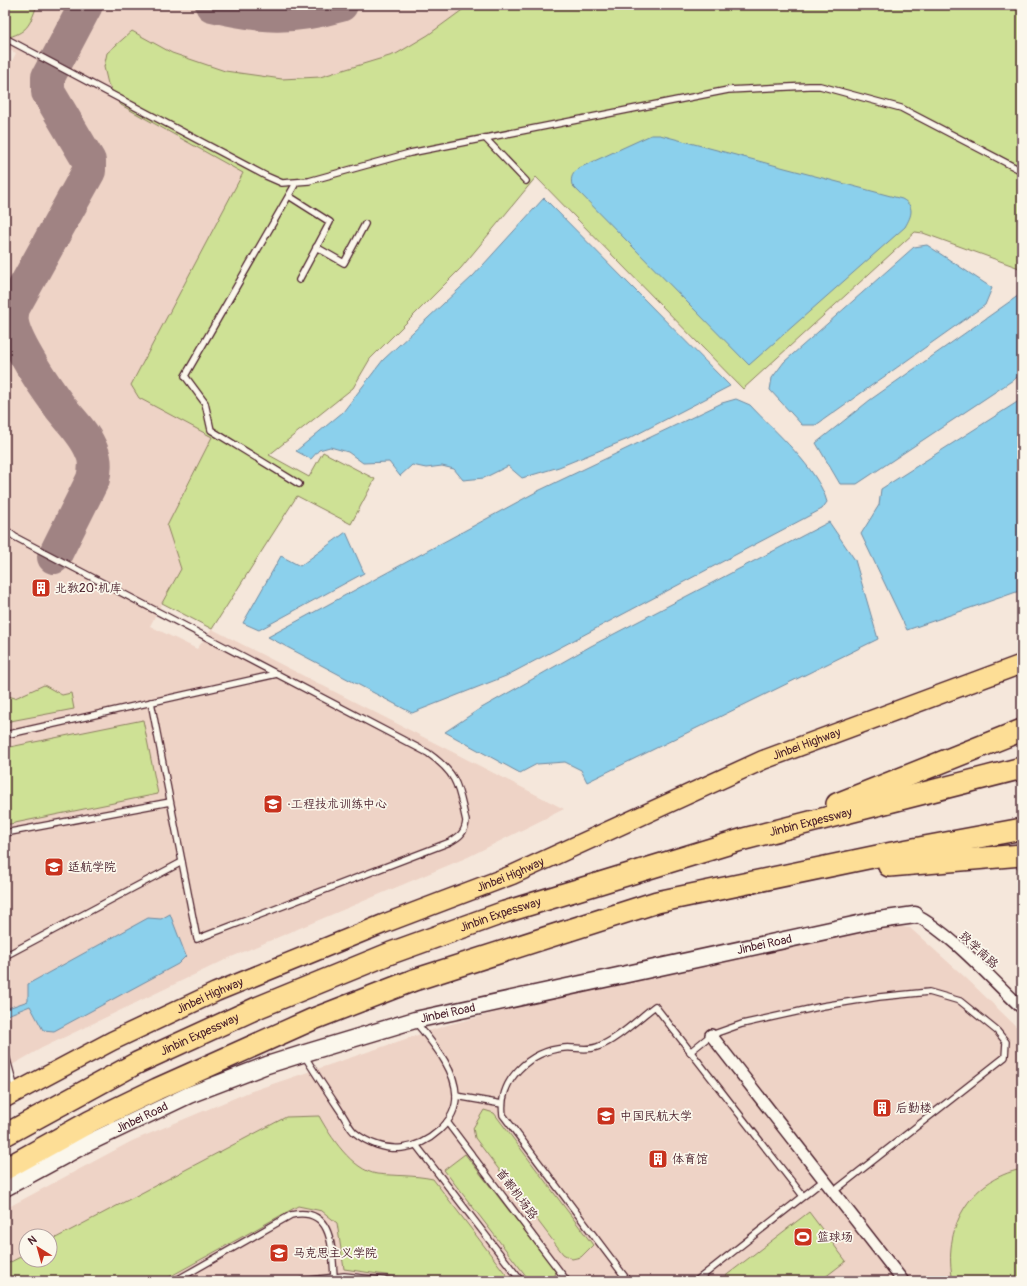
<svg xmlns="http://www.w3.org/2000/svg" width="1027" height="1286" viewBox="0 0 1027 1286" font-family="Pangolin,'LXGW WenKai TC',sans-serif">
<rect width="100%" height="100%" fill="#f5e7db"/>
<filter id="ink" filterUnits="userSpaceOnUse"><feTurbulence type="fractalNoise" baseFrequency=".025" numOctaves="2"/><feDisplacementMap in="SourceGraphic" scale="8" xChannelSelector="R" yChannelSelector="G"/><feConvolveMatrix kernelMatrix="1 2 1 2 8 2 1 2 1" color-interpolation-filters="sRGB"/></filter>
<g filter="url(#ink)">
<g fill="#eed3c6" fill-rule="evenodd">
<path d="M5,5H1022V269L923,233L915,232L743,389L536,177L461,268L370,359L353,388L269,455L309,477L323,452L375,479L351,524L297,496L212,629L564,809L468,857L229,958L42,1048L5,1069V57L12,61L16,53L5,48ZM162,603L212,629L197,649L150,626Z"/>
<path d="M889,925L910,928L966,978L1022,1032V1281H5V1209L132,1141L249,1092L447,1025L649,973ZM26,1236H50V1260H26Z"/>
</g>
<g fill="#cee195" stroke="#8c8060">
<path d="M5,5H37C30,25 27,33 5,38Z"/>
<path d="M469,5H1022V269L923,233L915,232L743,389L536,177L461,268L370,359L353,388L269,455L309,477L323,452L375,479L351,524L297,496L212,629L162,603L181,569L167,526L212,437L139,398L131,385L243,173L121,105L108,84L104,67L107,53L132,31L172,53L225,71L282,79L320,77L396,54L428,35Z"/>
<path d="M44,685L62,695L71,693L74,709L5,722V695L15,698Z"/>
<path d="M143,720L158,794L5,825V748Z"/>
<path d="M484,1110L494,1113L593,1245L581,1257L572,1259L563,1254L475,1138L473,1128Z"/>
<path d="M319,1116C330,1136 352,1170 377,1174C396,1176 414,1175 433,1179L511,1281H411L399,1277L344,1269L337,1223L322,1211L298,1206L162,1281H5V1265L26,1254V1260H50V1241L286,1117Z"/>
<path d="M465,1154L552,1266L556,1273L552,1281H530L444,1170Z"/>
<path d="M1022,1169V1281H953C942,1230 968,1180 1022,1169Z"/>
<path d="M809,1212L846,1261L820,1281H719Z"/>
</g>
<g fill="#8bd0ec" stroke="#71899f">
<path d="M651,135H660L902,199C915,206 912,215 905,227L749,365L572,185C570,177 573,173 579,168Z"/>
<path d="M544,198L730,386L628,439L559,467L522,478L508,466L484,478L463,480L454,469L442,466L426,468L412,465L400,476L389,462L363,463L348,452L330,447L319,450L311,459L296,451L343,412L383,360L473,276Z"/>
<path d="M927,245L992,288L985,305L816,425H802L770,390L772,378L784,362L914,247Z"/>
<path d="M1022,293V374L857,484H840L816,443L870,400Z"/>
<path d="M736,399L750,405C774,431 818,468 827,502L822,509L506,676L412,713L268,637L538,491L722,403Z"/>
<path d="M1022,399V590L907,630L861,534L879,505L881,489Z"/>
<path d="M829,522L855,560L878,639L587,782L581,770L565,762L537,764L520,773L445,732L478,710L591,646Z"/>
<path d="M346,532L364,573L259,630L243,623L281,556L300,566Z"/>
<path d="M170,914L186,956L178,964L54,1031L43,1030L30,1006L5,1016V1009L28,1001V984L148,918L161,919Z"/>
</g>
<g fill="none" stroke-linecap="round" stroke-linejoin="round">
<g stroke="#a08383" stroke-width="34">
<path d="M212,5C262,17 291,19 341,5"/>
<path d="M54,557L93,479C95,470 96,460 92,452C86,435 71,421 60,407C46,388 16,345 12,323C11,317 12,313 13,308L89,171V161L48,92V77L86,5"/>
</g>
<defs>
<g id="lane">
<path d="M5,38L266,176L282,183L309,181L410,153L728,90L809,86H820L901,108L1022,171"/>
<path d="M485,138L526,181"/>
<path d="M296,183L185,376L205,403L211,430L299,484"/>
<path d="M289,196L330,222L299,280"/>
<path d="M316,247L344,263L365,224"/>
<path d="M5,529L15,537L428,753C459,775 458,787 466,821C465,833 459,837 450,842L197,939L151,702"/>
<path d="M5,735L277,674"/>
<path d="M5,833L170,802"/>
<path d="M5,956L182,862"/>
<path d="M5,1052L15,1089"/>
<path d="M690,1052L711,1035L742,1024L823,1006L879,997L929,992L960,1001L997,1031L1006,1042L1005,1057L833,1192"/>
<path d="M304,1055C315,1073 327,1091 339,1109C344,1116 348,1126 354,1132C367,1143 386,1150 402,1148C428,1145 457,1122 456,1095C455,1067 431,1042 415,1021"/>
<path d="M456,1096L502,1104"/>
<path d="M447,1122L567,1281"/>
<path d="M416,1145L521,1281"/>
<path d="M175,1281L291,1215C333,1206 332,1248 334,1277"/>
<path d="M302,1281L344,1276L390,1281"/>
<path d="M628,1281L503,1115C498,1080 530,1051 564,1048C575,1047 586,1051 597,1047C616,1041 639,1018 655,1006L803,1196"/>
<path d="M696,1281L824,1180"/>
</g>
<g id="street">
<path d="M915,915C951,933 992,980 1022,1008"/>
<path d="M711,1035L903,1281"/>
</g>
<g id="secondary">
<path id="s1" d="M5,1188L86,1144L189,1095L267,1065L302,1054L415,1020L872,921L915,915"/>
</g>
<g id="primary">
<path id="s2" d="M5,1098L112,1041L216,992L383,924L512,875L763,760L1022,664"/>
</g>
<g id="highway">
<path d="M837,804L1022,730"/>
<path d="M889,866L1022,855"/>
<path id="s3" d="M5,1135L137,1063L259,1007L391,953L505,912L744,839L1022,768"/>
<path d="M5,1169L91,1121L157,1089L311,1020L414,980L657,902L892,853L1022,829"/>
</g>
</defs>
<use href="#lane" stroke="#4a1f2b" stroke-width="8"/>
<use href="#street" stroke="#4a1f2b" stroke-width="14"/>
<use href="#secondary" stroke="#4a1f2b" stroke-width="19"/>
<use href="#primary" stroke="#4a1f2b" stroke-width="21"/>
<use href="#highway" stroke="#4a1f2b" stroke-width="24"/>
<use href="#lane" stroke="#fbf7ec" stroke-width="5.5"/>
<use href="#street" stroke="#fbf7ec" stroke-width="11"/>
<use href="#secondary" stroke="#fbf7ec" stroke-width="16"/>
<use href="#primary" stroke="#fdde96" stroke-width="18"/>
<use href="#highway" stroke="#fdde96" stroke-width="21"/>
</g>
</g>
<defs>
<symbol id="building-square" viewBox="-11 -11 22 22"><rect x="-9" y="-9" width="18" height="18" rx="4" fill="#c8321e" stroke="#fbf7ec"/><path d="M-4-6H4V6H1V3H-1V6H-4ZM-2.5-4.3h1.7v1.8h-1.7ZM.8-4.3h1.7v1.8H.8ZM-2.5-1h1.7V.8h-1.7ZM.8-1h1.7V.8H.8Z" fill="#fff"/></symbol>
<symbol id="university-square" viewBox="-11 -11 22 22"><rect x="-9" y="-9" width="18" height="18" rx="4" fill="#c8321e" stroke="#fbf7ec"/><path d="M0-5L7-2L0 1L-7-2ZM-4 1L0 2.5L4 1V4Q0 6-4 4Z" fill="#fff"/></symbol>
<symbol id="stadium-square" viewBox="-11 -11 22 22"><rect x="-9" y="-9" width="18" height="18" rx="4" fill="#c8321e" stroke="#fbf7ec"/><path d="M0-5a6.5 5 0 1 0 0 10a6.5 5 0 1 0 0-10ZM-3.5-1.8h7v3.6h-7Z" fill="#fff"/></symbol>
</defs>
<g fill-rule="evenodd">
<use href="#building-square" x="30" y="577" width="22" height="22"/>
<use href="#university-square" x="262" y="793" width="22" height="22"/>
<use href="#university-square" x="43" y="856" width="22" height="22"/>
<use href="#building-square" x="871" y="1097" width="22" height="22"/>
<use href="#university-square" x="595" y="1105" width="22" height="22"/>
<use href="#building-square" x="647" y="1148" width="22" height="22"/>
<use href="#stadium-square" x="792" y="1226" width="22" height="22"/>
<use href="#university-square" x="268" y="1242" width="22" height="22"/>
</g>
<g text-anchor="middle" stroke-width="3.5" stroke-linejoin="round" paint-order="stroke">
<g font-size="12" fill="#4a1f2b" stroke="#fbf7ec" text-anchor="start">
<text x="55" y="592">北教20·机库</text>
<text x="287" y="808">·工程技术训练中心</text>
<text x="68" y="871">适航学院</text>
<text x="896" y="1112">后勤楼</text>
<text x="620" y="1120">中国民航大学</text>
<text x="672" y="1163">体育馆</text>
<text x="817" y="1241">篮球场</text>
<text x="293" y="1257">马克思主义学院</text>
</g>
<g font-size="12" fill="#4a1f2b" stroke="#fbf7ec">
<text dy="4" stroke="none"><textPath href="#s2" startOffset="877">Jinbei Highway</textPath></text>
<text dy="4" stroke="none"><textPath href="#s3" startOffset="867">Jinbin Expessway</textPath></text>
<text dy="4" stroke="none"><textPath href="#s2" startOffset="553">Jinbei Highway</textPath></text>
<text dy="4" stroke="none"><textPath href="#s3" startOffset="543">Jinbin Expessway</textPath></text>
<text dy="4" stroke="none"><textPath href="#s1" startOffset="802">Jinbei Road</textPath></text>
<text transform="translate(979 950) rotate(43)" y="4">致学南路</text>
<text dy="4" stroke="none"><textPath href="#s2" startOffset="229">Jinbei Highway</textPath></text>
<text dy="4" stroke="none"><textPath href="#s1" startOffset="478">Jinbei Road</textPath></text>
<text dy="4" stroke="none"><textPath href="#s3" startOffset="219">Jinbin Expessway</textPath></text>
<text dy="4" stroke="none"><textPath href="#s1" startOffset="154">Jinbei Road</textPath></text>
<text transform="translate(517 1194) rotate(53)" y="4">首都机场路</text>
</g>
</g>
<rect width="1027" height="1286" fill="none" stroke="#fbf7ec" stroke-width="20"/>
<rect x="10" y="10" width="1007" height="1266" fill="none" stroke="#4a1f2b" stroke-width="1.5" filter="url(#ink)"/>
<g transform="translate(38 1248) rotate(323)"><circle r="19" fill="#fbf7ec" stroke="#b4a19f"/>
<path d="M0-3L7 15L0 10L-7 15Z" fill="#c8321e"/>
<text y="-6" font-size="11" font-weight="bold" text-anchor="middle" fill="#4a1f2b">N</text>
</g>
</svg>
